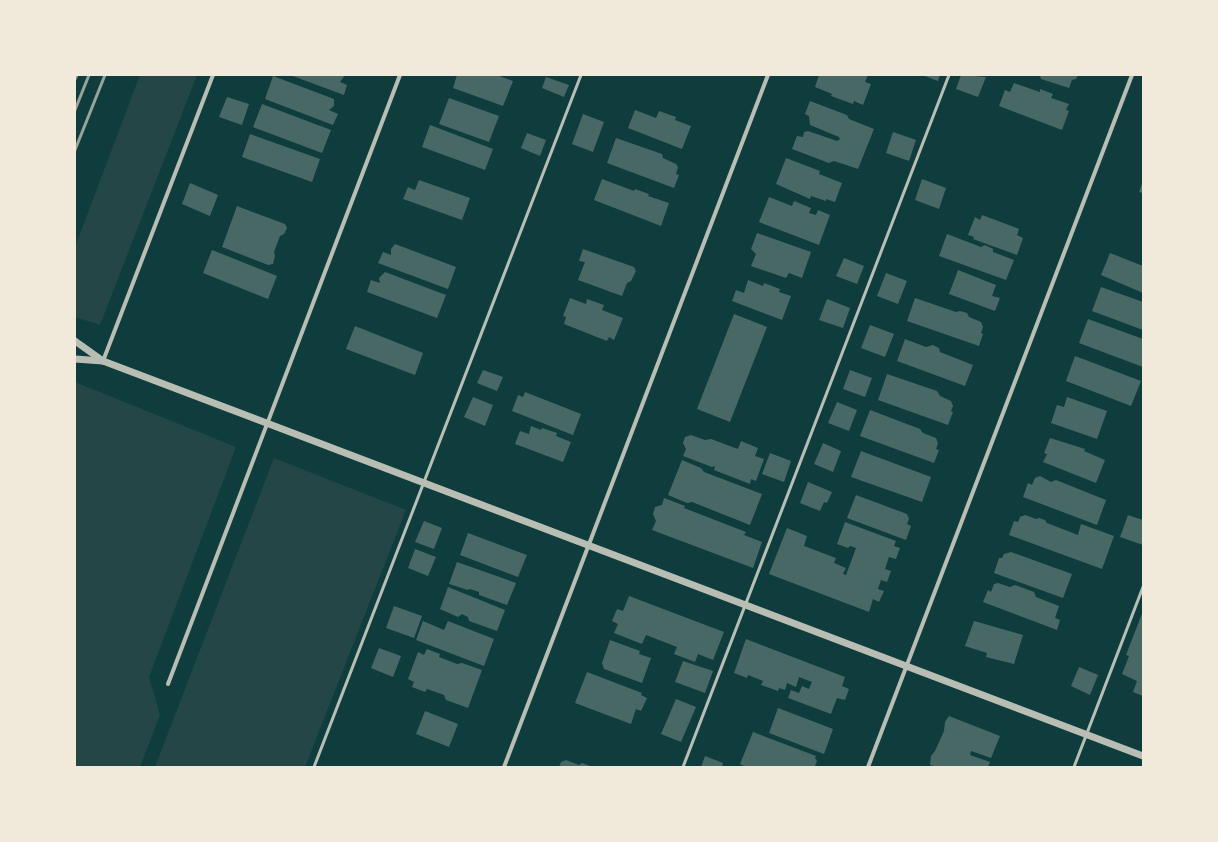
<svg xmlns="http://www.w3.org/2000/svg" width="1218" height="842" viewBox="0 0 1218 842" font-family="'Noto Serif',serif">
<rect width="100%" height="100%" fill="#0f3d3e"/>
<g fill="#244646">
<path d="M140,75H197L100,325L75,317V247Z"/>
<path d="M75,382L236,447L149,677L160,715L140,767H75Z"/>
<path d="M274,458L406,510L305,767H155Z"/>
</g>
<g fill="#486865">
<path d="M290,75H345L340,82L347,85L344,95Z"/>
<path d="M457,75H497L513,81L503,106L453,88Z"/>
<path d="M819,75H868L865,82L871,84L863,105L854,101L853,104L831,96L832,94L815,87Z"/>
<path d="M922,75H940L938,81Z"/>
<path d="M961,75L986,77L978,97L956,89Z"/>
<path d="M1040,75H1078L1076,79L1072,80L1069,88L1041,79Z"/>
<path d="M273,76L334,99V106L329,110L338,114L333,125L265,99Z"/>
<path d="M546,77L569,85L564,97L542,88Z"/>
<path d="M1014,83L1040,92V89L1053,94L1051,98L1069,104L1066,110L1069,111L1062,130L999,106L1005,90L1010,92Z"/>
<path d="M227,97L249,104L242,125L219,117Z"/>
<path d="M449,98L499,116L489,142L439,124Z"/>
<path d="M810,101L847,115L849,119L874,129L858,169L834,161L829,163L792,149L797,136L803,137L804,132L808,131L837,141L840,139L839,137L810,125L809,116L805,114Z"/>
<path d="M262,104L331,130L322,153L253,127Z"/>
<path d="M635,110L656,118L659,111L676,117L675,120L691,126L682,149L628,128Z"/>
<path d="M583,114L604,122L593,152L572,144Z"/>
<path d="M430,125L493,149L485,170L422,147Z"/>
<path d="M893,132L916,140L909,161L886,153Z"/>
<path d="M527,133L546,140L540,156L521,148Z"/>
<path d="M250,134L320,159L312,182L242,157Z"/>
<path d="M616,138L662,154L663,158L676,164L678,167L676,174L679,175L674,188L607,163Z"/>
<path d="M786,158L820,171L819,174L842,183L835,202L826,199V201L811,196L810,199L776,184Z"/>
<path d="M602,179L634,191L635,189L649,194L648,196L669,203L661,226L594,200Z"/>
<path d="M922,179L946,188L939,209L915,200Z"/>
<path d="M419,180L470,198L462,220L403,199L408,187L415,190Z"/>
<path d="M1143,181V193L1139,192Z"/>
<path d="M190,183L218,195L210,216L182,204Z"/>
<path d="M769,197L792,206L794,201L811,208L809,213L816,215L818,210L830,215L819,245L759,222Z"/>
<path d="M237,206L285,224L287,228L284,234L280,236L274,252L275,256L273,264L268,265L222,247Z"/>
<path d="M982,215L1019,229L1017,235L1023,238L1017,255L973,239L974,237L968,235L975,217L980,220Z"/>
<path d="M757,233L811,252L802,278L789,273L786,278L751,266L756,254L751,249Z"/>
<path d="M947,234L981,247L985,245L993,249V252L1014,260L1006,280L939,256Z"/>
<path d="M395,244L456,267L448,289L378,263L383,252L391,255V249Z"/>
<path d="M583,249L634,267L636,271L631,281L627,283L622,296L578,280L585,262L579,261Z"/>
<path d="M212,250L277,276L268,299L203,273Z"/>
<path d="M1110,253L1143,266V293L1101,275Z"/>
<path d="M844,258L864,266L857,284L836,276Z"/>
<path d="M958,270L996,285L992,296L1000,298L995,311L949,294Z"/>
<path d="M385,272L446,295L437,318L367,292L371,280L380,283L379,278Z"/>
<path d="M886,273L907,281L898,304L877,296Z"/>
<path d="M748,280L763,286L764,283L780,289L779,292L791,296L782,320L732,301L736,290L744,293Z"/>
<path d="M1101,287L1143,302V330L1092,311Z"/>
<path d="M570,298L586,304L587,299L604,305L602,310L623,318L614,340L609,337L607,341L564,324L566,317L563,316Z"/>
<path d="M915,298L956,312L960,311L967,313L969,317L981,322L983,327L981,333L983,334L979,346L907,321Z"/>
<path d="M827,299L850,308L843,328L819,320Z"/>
<path d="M734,314L767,327L730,422L697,409Z"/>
<path d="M1088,319L1143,339V367L1079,343Z"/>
<path d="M870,325L894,334L885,357L861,348Z"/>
<path d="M355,326L423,353L415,375L346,349Z"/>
<path d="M905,339L926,347L933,345L939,348L940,352L973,365L965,386L897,361Z"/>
<path d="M1075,356L1141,381L1131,406L1066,381Z"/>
<path d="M483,370L503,377L497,391L477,383Z"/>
<path d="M850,370L872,378L865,397L843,389Z"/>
<path d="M887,374L937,391L940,396L951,401L953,406L951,411L953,412L948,425L878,400Z"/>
<path d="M525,392L581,414L573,435L512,411L518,395L523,397Z"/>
<path d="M473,397L493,405L485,426L464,417Z"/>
<path d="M1067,397L1107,411L1097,439L1051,423L1057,405L1064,407Z"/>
<path d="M837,402L857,410L849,431L828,423Z"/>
<path d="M870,410L920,429L923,433L936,438L938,443L936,449L939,450L934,463L860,436Z"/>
<path d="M531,426L541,430L542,428L557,433L556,436L571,442L563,462L515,444L520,431L529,434Z"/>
<path d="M691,435L705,440L711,439L738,449L741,441L758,448L755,456L764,459L756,481L751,479L750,484L714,470L715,466L712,467L683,456L686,449L683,443L685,437Z"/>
<path d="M1050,438L1085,449L1084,451L1105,460L1096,483L1043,462L1047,454L1044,453Z"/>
<path d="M823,443L841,451L833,472L814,464Z"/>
<path d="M861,451L931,477L922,502L851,477Z"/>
<path d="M770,453L791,461L784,482L762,474Z"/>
<path d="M682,460L701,468L704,472L762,494L750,525L692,502L687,503L668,495Z"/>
<path d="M1040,476L1051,482L1056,480L1106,500L1097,525L1023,497L1028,483L1032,485L1035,478Z"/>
<path d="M808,482L832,492L827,503L824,502L820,511L800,503Z"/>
<path d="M856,495L907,514L909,519L907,524L911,526L906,540L847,518Z"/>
<path d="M664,498L685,506L684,508L746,532L744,535L762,542L753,568L652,530L656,521L653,514L655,507L662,505Z"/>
<path d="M1025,515L1036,519L1039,518L1045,520L1047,523L1078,535L1081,524L1114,536L1102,569L1009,535L1014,521L1018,522L1020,517Z"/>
<path d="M1128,515L1143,520V545L1120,537Z"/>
<path d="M424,521L442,528L434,549L415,542Z"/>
<path d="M845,522L896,541L894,546L900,548L896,559L889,557L885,569L891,571L887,582L881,580L878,589L884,591L879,602L873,599L869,612L769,574L787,528L807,536L804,546L836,558L834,563L846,568L843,574L846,575L856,548L850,546L848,548L837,544Z"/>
<path d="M468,533L527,555L518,577L460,555Z"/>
<path d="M415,549L436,557L428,576L408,568Z"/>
<path d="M1011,552L1072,574L1063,598L994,573L999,558H1002L1004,554Z"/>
<path d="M457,562L516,583L507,605L479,595V592L470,589L468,590L449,584Z"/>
<path d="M998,583L1010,587L1015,585L1034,592L1036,597L1059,606L1055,618L1060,620L1057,630L983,602L988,590L991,592L994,584Z"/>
<path d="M448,587L505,610L497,631L469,621L468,617L462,614L458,617L440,609Z"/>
<path d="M629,596L724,632L713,660L698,654L695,662L674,654L677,647L646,635L642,644L614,633L618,624L612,621L617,609L623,611Z"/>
<path d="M394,606L422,616L414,638L386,628Z"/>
<path d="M1143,611V696L1133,692L1137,681L1122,674L1129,656L1126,655Z"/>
<path d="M423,621L444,630L448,621L494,639L484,666L416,640Z"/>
<path d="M974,621L1023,635L1014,664L986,657L987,653L965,646Z"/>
<path d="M746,639L845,677L842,686L849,689L845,700L837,698L831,714L788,698L791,690L799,693L802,686L809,689L812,682L799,677L796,687L787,683L785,690L779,688L778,691L761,685L763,681L748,675L747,678L734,673Z"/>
<path d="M610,640L640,651L639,654L651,658L642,683L604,669L602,663Z"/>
<path d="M379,648L401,656L393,677L371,668Z"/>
<path d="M427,649L440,654L439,657L457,664L462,663L482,670L468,708L446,700L444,695L427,689L425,692L412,687L414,682L408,679L418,652L424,655Z"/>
<path d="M683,661L713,671L705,693L675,682Z"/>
<path d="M1079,667L1098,675L1090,695L1071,686Z"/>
<path d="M587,672L642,693L641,695L647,698L641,711L636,709L631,724L575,703Z"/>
<path d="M676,699L696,707L681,742L661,734Z"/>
<path d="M778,708L833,729L824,754L769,733Z"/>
<path d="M425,711L458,724L449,747L416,734Z"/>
<path d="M949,716L1000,736L991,758L971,751L970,755L990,762L988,767H937L930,765L931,756L935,751L944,731L945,722Z"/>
<path d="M753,732L816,756L815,758L817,761L815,766L746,767L740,764Z"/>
<path d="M705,756L723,763L722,767H701Z"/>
<path d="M566,760L579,765L582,763L593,767H559L561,762Z"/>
</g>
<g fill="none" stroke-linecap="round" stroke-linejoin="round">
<g stroke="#b8beb3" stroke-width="3">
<path d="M314,767L581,75"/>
<path d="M683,767L949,75"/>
<path d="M1074,767L1143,587"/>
</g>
<g stroke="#b8beb3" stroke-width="4">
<path d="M103,361L213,75"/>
<path d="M168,684L400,75"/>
<path d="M504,767L768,75"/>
<path d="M868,767L1132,75"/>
</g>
<g stroke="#b8beb3" stroke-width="7">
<path d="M75,341L103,361"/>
<path d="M75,359L103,361L1143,756"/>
</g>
<g stroke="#97a49c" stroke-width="3">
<path d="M75,79L77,75"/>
<path d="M75,110L89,75"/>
<path d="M75,150L105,75"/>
</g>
</g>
<rect width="1218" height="842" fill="none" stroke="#f1e9da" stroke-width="152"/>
</svg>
